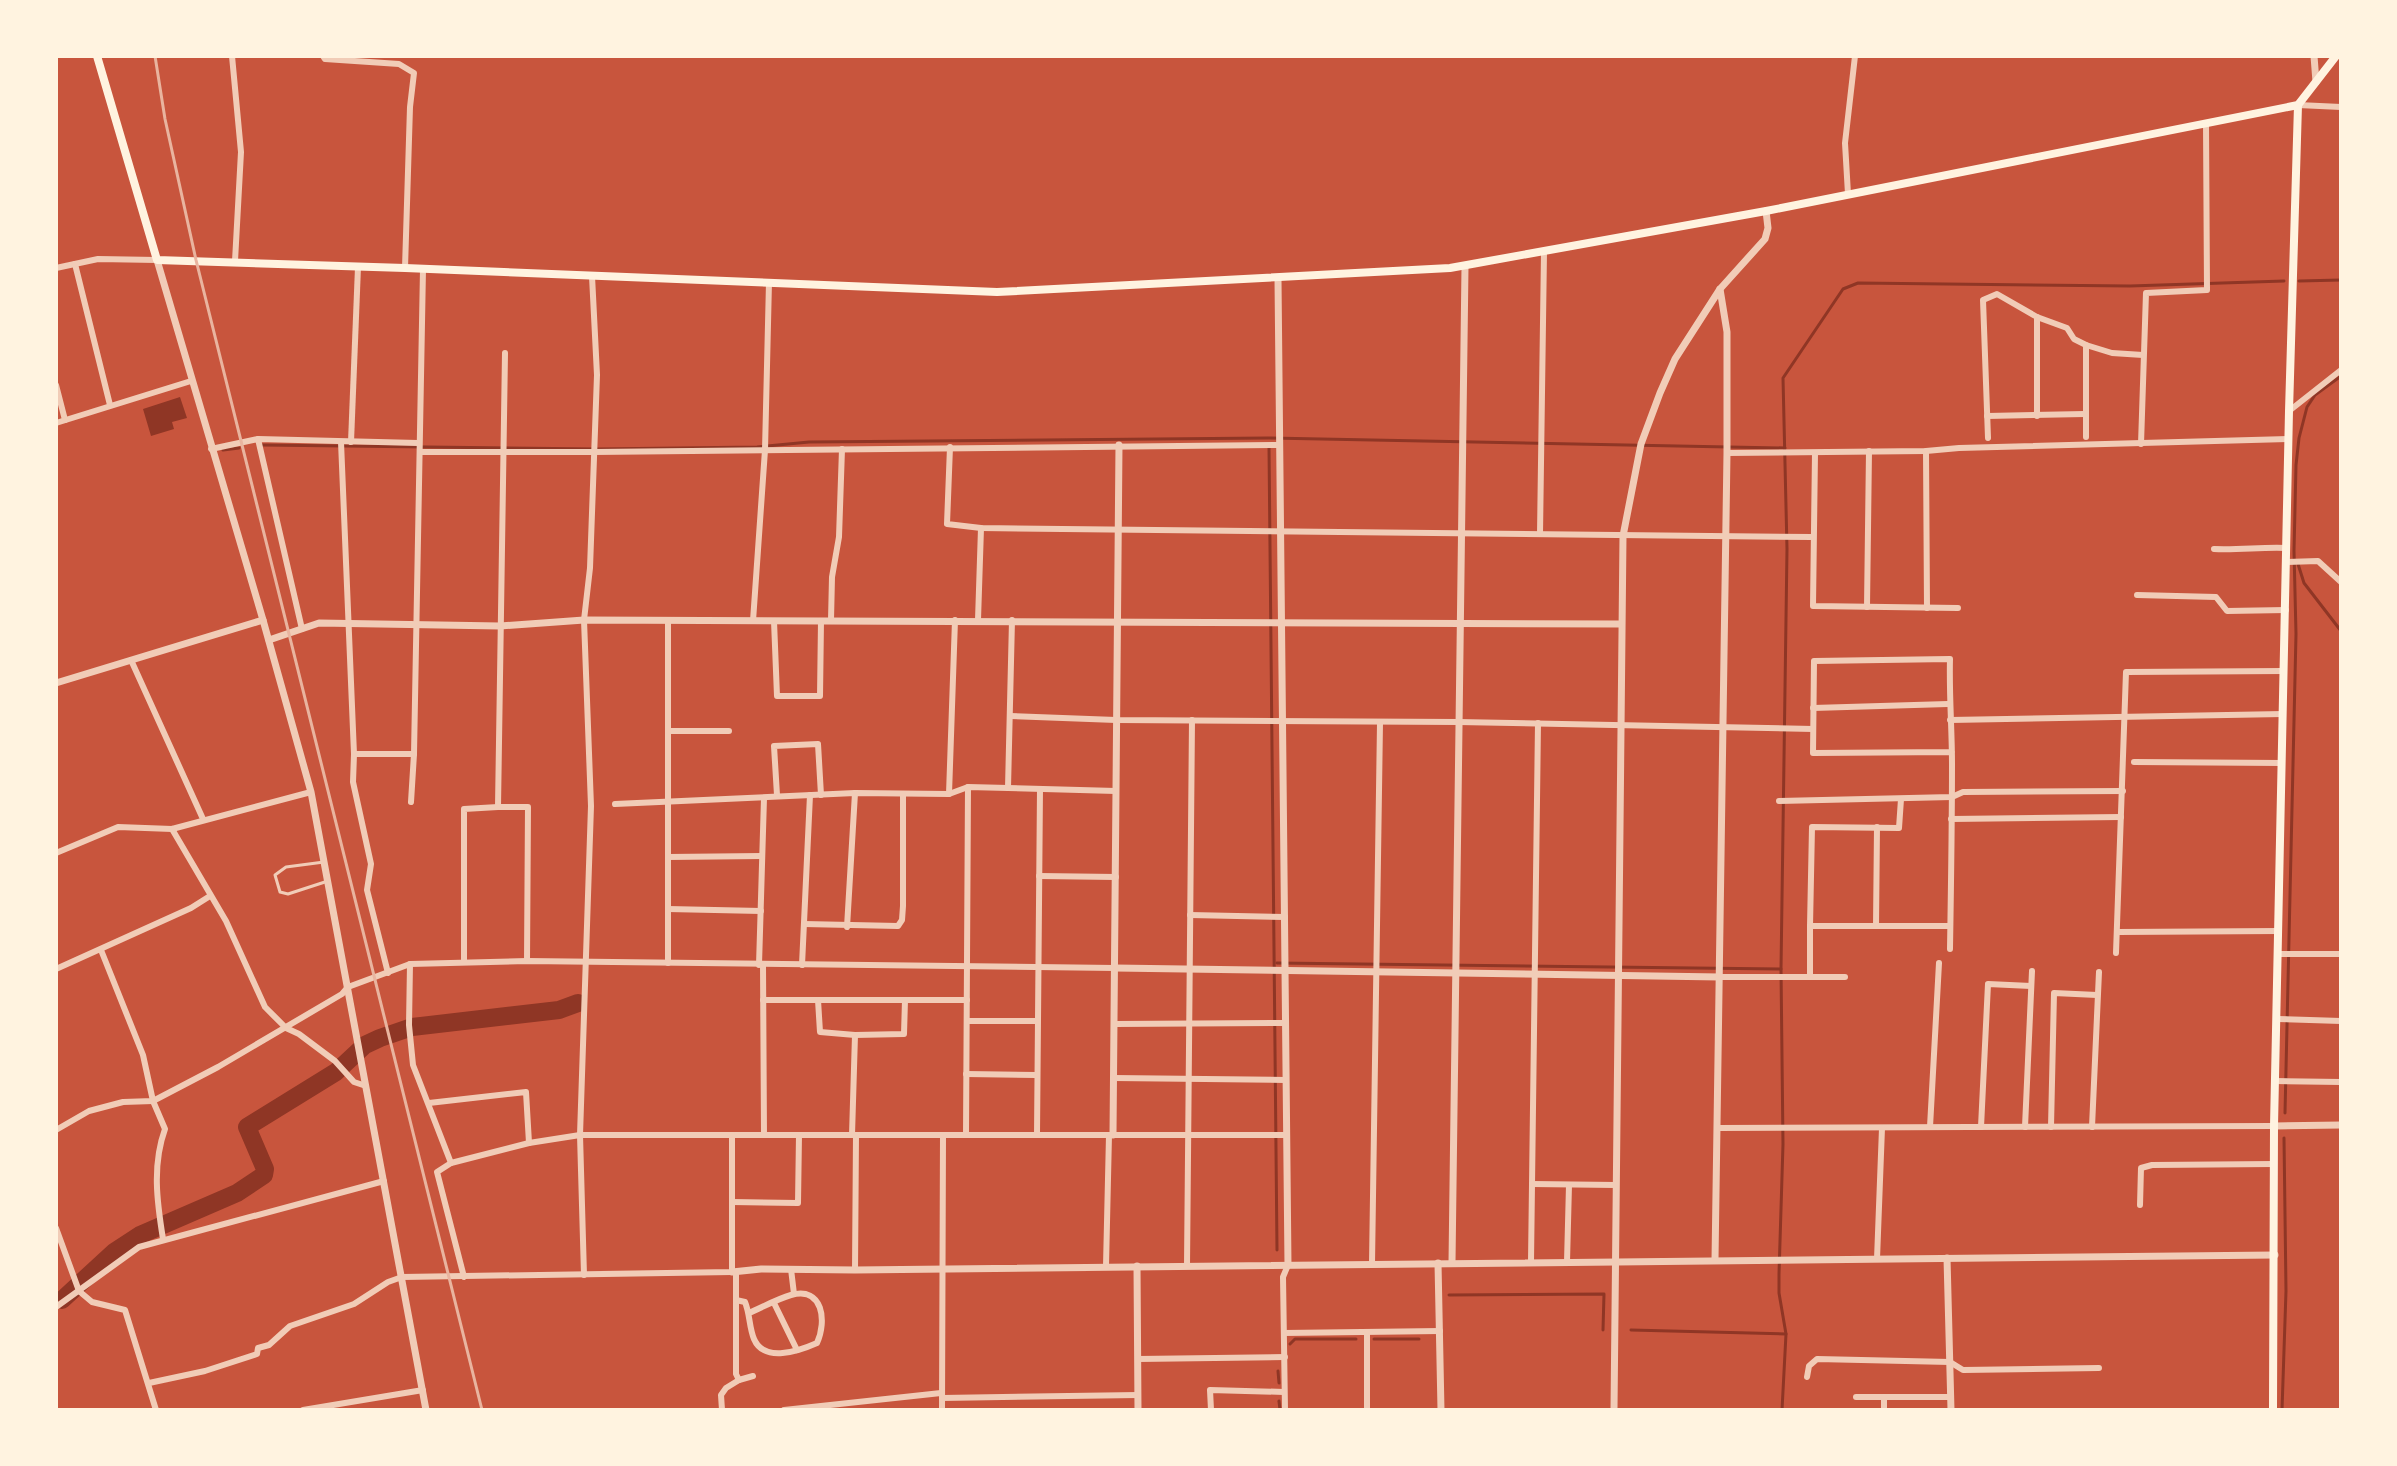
<svg xmlns="http://www.w3.org/2000/svg" width="2397" height="1466" viewBox="0 0 2397 1466" font-family="'PT Serif',serif">
<rect width="100%" height="100%" fill="#c8553d"/>
<path fill="#8f3625" d="M180,397L187,418L172,422L174,429L151,436L143,409Z"/>
<g fill="none" stroke-linecap="round" stroke-linejoin="round">
<g stroke="#8f3625" stroke-width="3">
<path d="M2299,281L2341,280"/>
<path d="M262,445L598,449L757,447L809,442L1268,438L1785,448"/>
<path d="M1269,446L1277,1250"/>
<path d="M223,450L239,448"/>
<path d="M2298,564L2304,583L2341,631"/>
<path d="M1277,963L1781,969"/>
<path d="M2285,1113L2296,634L2294,551L2296,465L2299,438L2307,407L2315,395L2341,376"/>
<path d="M1449,1295L1604,1294L1603,1330"/>
<path d="M1631,1330L1786,1334"/>
<path d="M1374,1339H1419"/>
<path d="M1290,1344L1295,1339H1356"/>
<path d="M1278,1371L1279,1383"/>
<path d="M1279,1401L1280,1410"/>
<path d="M1782,1410L1786,1334L1779,1293V1274L1783,1144L1781,969L1787,549L1783,378L1843,289L1858,283L2130,286L2284,281"/>
<path d="M2282,1410L2286,1291L2284,1138"/>
</g>
<path stroke="#8f3625" stroke-width="18" d="M62,1300L114,1252L140,1235L237,1193L264,1175L265,1169L247,1127L336,1072L365,1045L380,1038L412,1027L559,1010L578,1003"/>
<path stroke="#f1ccb7" stroke-width="3" d="M324,862L286,867L275,875L280,892L288,894L328,881"/>
<g stroke="#f1ccb7" stroke-width="6">
<path d="M232,56L241,152L235,261"/>
<path d="M323,56L325,59L399,64L414,73L410,107L405,268"/>
<path d="M2298,105L2341,107"/>
<path d="M1848,194L1845,143L1855,56"/>
<path d="M75,264L110,405"/>
<path d="M56,268L98,259L157,260"/>
<path d="M2037,317V416"/>
<path d="M2086,345V437"/>
<path d="M505,353L498,807H528L527,961"/>
<path d="M56,385L65,420"/>
<path d="M2289,411L2341,370"/>
<path d="M1987,416L2085,414"/>
<path d="M56,423L191,381"/>
<path d="M1988,438L1983,300L1997,294L2037,317L2067,328L2074,339L2086,345L2112,353L2143,355"/>
<path d="M258,439L302,629"/>
<path d="M341,442L354,754L353,782L371,864L367,890L388,973"/>
<path d="M351,442L358,267"/>
<path d="M2141,444L2146,293L2207,290L2206,124"/>
<path d="M950,447L947,524L981,528L1812,537"/>
<path d="M211,449L258,439L418,443"/>
<path d="M1926,451L1927,608"/>
<path d="M421,452H594L1280,445"/>
<path d="M1727,453L1926,451L1959,448L2289,439"/>
<path d="M1815,453L1813,606L1958,608"/>
<path d="M1540,534L1544,252"/>
<path d="M2214,549C2240,550 2262,547 2286,548"/>
<path d="M2287,562L2318,561L2341,582"/>
<path d="M2137,595L2216,597L2227,611L2286,610"/>
<path d="M1867,607L1869,451"/>
<path d="M668,620V963"/>
<path d="M831,620L832,577L839,537L842,449"/>
<path d="M978,620L981,528"/>
<path d="M753,621L765,450L769,282"/>
<path d="M774,621L777,696H820L821,621"/>
<path d="M131,660L203,819"/>
<path d="M1813,708L1948,704"/>
<path d="M1010,716L1116,720L1458,722L1813,729"/>
<path d="M1950,720L2283,714"/>
<path d="M668,731H729"/>
<path d="M354,754H414"/>
<path d="M2134,762L2282,763"/>
<path d="M1008,788L1012,620"/>
<path d="M949,794L955,620"/>
<path d="M777,795L774,746L818,744L821,795"/>
<path d="M1779,801L1952,797L1963,792L2123,791"/>
<path d="M411,802L414,754L423,269"/>
<path d="M615,804L855,793L949,794L968,787L1116,791"/>
<path d="M1951,819L2121,817"/>
<path d="M172,829L226,921L265,1007L286,1028L299,1034L335,1061L354,1082L366,1086"/>
<path d="M56,853L118,827L172,829L311,792"/>
<path d="M668,857L762,856"/>
<path d="M1039,876L1116,877"/>
<path d="M668,909L761,911"/>
<path d="M1190,915L1285,917"/>
<path d="M804,924L898,926L902,920L903,906V794"/>
<path d="M1810,926L1812,827L1899,828L1901,799"/>
<path d="M1876,926L1877,827"/>
<path d="M847,927L855,793"/>
<path d="M2118,932L2279,931"/>
<path d="M1950,949C1951,888 1952,826 1952,764C1952,729 1949,694 1950,659L1814,661L1813,753L1952,752"/>
<path d="M101,950L143,1055L153,1101L165,1129C152,1165 157,1202 163,1239"/>
<path d="M2116,953L2126,672L2284,671"/>
<path d="M2278,954H2341"/>
<path d="M464,962V809L498,807"/>
<path d="M410,964L409,1025L413,1065L451,1163L529,1143L580,1135H1287"/>
<path d="M759,965L764,798"/>
<path d="M763,965L764,1135"/>
<path d="M802,965L810,795"/>
<path d="M56,969L191,908L210,896"/>
<path d="M1720,977H1845"/>
<path d="M1810,977V926H1950"/>
<path d="M763,1000H967"/>
<path d="M818,1000L820,1032L855,1035L904,1034L905,1000"/>
<path d="M2277,1019L2341,1021"/>
<path d="M967,1021H1037"/>
<path d="M1115,1024L1285,1023"/>
<path d="M966,1074L1036,1075"/>
<path d="M1114,1078L1286,1080"/>
<path d="M2275,1081L2341,1082"/>
<path d="M429,1103L526,1092L529,1143"/>
<path d="M1930,1127L1939,963"/>
<path d="M1981,1127L1988,984L2031,986"/>
<path d="M2025,1127L2032,971"/>
<path d="M2051,1127L2054,993L2097,995"/>
<path d="M2092,1127L2099,972"/>
<path d="M1718,1128L2274,1126"/>
<path d="M56,1130L89,1111L123,1102L153,1101L218,1067L342,994L348,987L410,964L527,961L1115,968"/>
<path d="M852,1135L855,1035"/>
<path d="M966,1135L968,787"/>
<path d="M1037,1135L1040,789"/>
<path d="M451,1163L437,1172L464,1277"/>
<path d="M1532,1184L1616,1185"/>
<path d="M732,1202L798,1203L799,1135"/>
<path d="M2140,1205L2141,1168L2152,1165L2274,1164"/>
<path d="M56,1228L79,1291L92,1302L125,1310L156,1410"/>
<path d="M1877,1259L1882,1128"/>
<path d="M1531,1262L1538,723"/>
<path d="M1567,1262L1569,1185"/>
<path d="M1372,1264L1380,723"/>
<path d="M1106,1266L1109,1135"/>
<path d="M1187,1266L1192,720"/>
<path d="M791,1269L794,1294"/>
<path d="M855,1270L856,1135"/>
<path d="M736,1272V1374L739,1380"/>
<path d="M584,1275L580,1135L591,806L584,620L590,568L597,375L592,276"/>
<path d="M736,1300L745,1302C750,1314 749,1327 754,1339C764,1363 799,1351 817,1343C827,1321 823,1286 791,1295C777,1299 763,1307 749,1313"/>
<path d="M774,1303L797,1350"/>
<path d="M56,1307L139,1247L384,1181"/>
<path d="M1284,1333L1440,1331"/>
<path d="M1138,1359L1285,1357"/>
<path d="M1807,1377L1809,1366L1817,1359L1950,1362L1963,1370L2099,1368"/>
<path d="M149,1383L205,1371L257,1354L258,1348L269,1345L290,1326L354,1304L388,1282L402,1277L732,1272V1135"/>
<path d="M1856,1397H1951"/>
<path d="M942,1398L1138,1395"/>
<path d="M303,1410L423,1390"/>
<path d="M722,1410L721,1395L726,1388L739,1380L753,1376"/>
<path d="M784,1410L941,1393"/>
<path d="M942,1410L943,1135"/>
<path d="M1211,1410L1210,1390L1284,1392"/>
<path d="M1285,1410L1283,1277L1288,1265"/>
<path d="M1367,1410V1333"/>
<path d="M1884,1410V1397"/>
</g>
<g stroke="#f1ccb7" stroke-width="7">
<path d="M2314,56L2316,82"/>
<path d="M157,260L263,620L311,792L426,1410"/>
<path d="M1278,279L1288,1265"/>
<path d="M269,640L319,623L500,626L584,620L1621,624"/>
<path d="M56,683L263,620"/>
<path d="M1115,968L1720,977"/>
<path d="M2274,1126L2341,1125"/>
<path d="M1113,1135L1119,445"/>
<path d="M1947,1258L1951,1410"/>
<path d="M1715,1260L1727,453V332L1720,289"/>
<path d="M1438,1263L1441,1410"/>
<path d="M1452,1263L1465,267"/>
<path d="M1137,1266L1138,1410"/>
<path d="M732,1272L761,1269L855,1270L2275,1255"/>
<path d="M1614,1410L1623,536L1641,444L1660,393L1675,359L1720,289L1765,239L1768,228L1766,211"/>
</g>
<g stroke="#fff3e0" stroke-width="8">
<path d="M97,56L157,260L405,268L997,292L1450,268L1766,211L2298,105L2336,56"/>
<path d="M2273,1410L2274,1126L2289,411L2298,105"/>
</g>
<path stroke="#e9b49f" stroke-width="3" d="M155,56L165,119L196,260L482,1410"/>
</g>
<rect width="2397" height="1466" fill="none" stroke="#fff3e0" stroke-width="116"/>
</svg>
